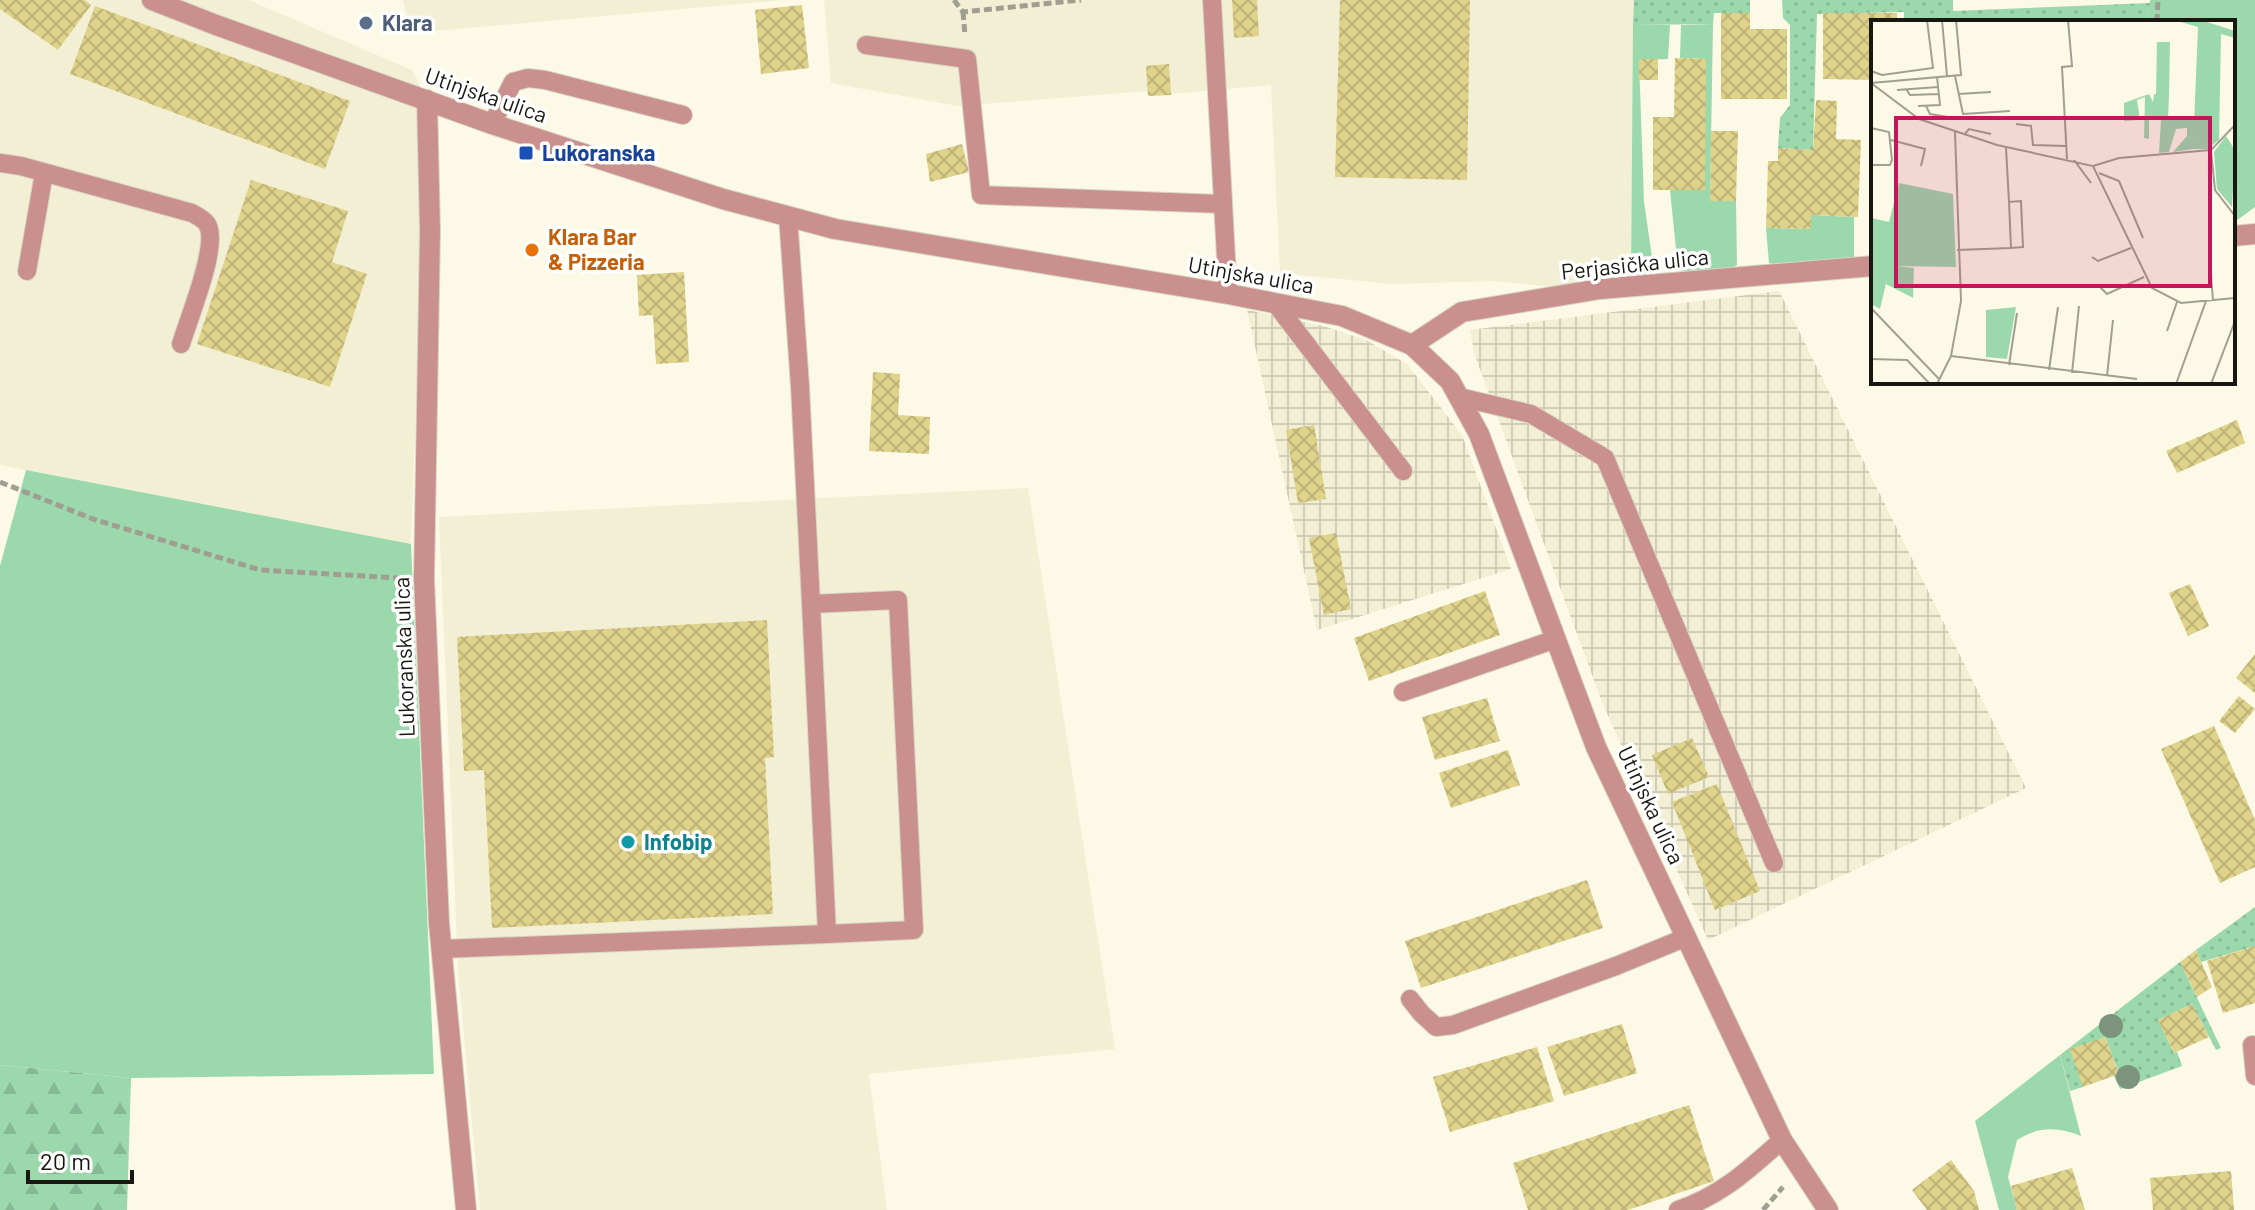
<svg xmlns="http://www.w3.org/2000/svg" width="2255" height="1210" viewBox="0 0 2255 1210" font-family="Barlow,sans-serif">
<defs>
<pattern id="industrial-grid" width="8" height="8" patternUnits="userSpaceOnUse" patternTransform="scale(2)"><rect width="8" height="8" fill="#f3efd4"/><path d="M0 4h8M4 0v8" fill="none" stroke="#d0ccb5"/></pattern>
<pattern id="forest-firs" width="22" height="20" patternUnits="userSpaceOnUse" patternTransform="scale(2)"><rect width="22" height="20" fill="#9bd8ac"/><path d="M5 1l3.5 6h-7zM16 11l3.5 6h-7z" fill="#85b993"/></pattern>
<pattern id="garden-dots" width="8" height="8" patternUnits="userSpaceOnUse" patternTransform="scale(2)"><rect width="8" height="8" fill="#9bd8ac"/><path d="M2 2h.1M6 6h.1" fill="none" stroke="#85b993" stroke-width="1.8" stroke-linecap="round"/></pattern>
<pattern id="building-cross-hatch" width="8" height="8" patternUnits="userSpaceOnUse" patternTransform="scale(2)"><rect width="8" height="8" fill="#dfd38b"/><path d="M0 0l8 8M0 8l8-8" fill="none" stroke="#bfb477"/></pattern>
</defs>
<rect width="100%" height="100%" fill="#fcf9e6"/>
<g fill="#f3efd4">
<path d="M0,0H249L412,70L427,100L411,544L0,465Z"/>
<path d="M403,0H784L411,33Z"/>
<path d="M824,0H1634L1631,280L1552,287L1495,281L1392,284L1280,273L1271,85L1148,96L1147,91L958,106L831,83Z"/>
<path d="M1028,488L1115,1049L869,1074L887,1210H480L458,970L439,517Z"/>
</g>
<g fill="url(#industrial-grid)">
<path d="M1779,291L2026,788L1708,940L1602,702L1474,353L1470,330Z"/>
<path d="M1247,310L1323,326L1366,340L1407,364L1462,435L1511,569L1317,630Z"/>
</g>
<g fill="#9bd8ac">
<path d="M2150,0H2255V207L2233,223V22H2148Z"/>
<path d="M1713,24L1710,200L1736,201L1737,265L1728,270L1686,274L1678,269L1670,190L1706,59L1680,58L1681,25Z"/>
<path d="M1633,25H1670L1668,59L1639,60L1644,202L1654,271L1649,278L1631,280Z"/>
<path d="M1811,215L1854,217V258L1777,265L1769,263L1766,228L1811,229Z"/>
<path d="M26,470L411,544L434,1074L131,1078L0,1065V566Z"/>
<path d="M2060,1055L2081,1136C2058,1127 2039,1126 2017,1140L2008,1177L2017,1210H1999L1975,1121Z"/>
</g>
<path fill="url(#forest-firs)" d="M0,1065L131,1078L127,1210H0Z"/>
<g fill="url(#garden-dots)">
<path d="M1634,0H1750V13H1714L1713,24L1633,25Z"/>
<path d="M1782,0H1953V11L2150,3L2148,22H1904V12L1817,14L1813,150L1778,148L1780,118L1790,105V25L1783,18Z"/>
<path d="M2255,907V946L2201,962L2196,950Z"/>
<path d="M2180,962L2221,1048L2216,1050L2192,1004L2158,1020L2174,1053L2177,1052L2182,1066L2120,1089L2114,1076L2119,1073L2105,1037L2083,1087L2070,1091L2060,1055Z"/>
</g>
<g fill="url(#building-cross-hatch)">
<path d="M0,0H85L91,5L58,50L0,9Z"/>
<path d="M1232,0H1257L1259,36L1234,38Z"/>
<path d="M1340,0H1470L1467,180L1335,177Z"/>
<path d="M802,5L809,68L761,74L755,10Z"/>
<path d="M95,6L350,101L325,169L70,74Z"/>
<path d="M1721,13H1750V29H1787V99H1721Z"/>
<path d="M1823,13H1897V22H1873V80L1823,79Z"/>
<path d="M1675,58L1706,59L1705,190H1653V117H1674Z"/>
<rect x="1639" y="59" width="19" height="21"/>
<path d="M1169,64L1171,95L1148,96L1146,66Z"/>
<path d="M1816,100L1837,101L1836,139L1861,140L1858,217L1811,215V229L1766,228L1768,161H1778V148L1813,150Z"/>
<path d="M1711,131H1738L1736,201H1710Z"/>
<path d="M962,144L969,172L930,182L926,154Z"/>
<path d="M251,180L348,211L332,262L367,274L330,387L197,344Z"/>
<path d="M684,272L689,362L656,364L653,315L639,316L637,275Z"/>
<path d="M873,372L900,374L898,415L930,417L929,454L869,451Z"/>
<path d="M2237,420L2245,443L2177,473L2166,451Z"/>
<path d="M1314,425L1326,499L1298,503L1286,430Z"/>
<path d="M1336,533L1351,609L1324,615L1309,538Z"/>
<path d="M2190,584L2209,626L2188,636L2169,593Z"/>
<path d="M1485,591L1500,635L1369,681L1354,638Z"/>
<path d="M767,620L774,757L765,758L773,914L492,928L484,770L464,771L457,637Z"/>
<path d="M2255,654V693L2236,678Z"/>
<path d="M2239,696L2255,709L2235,733L2219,721Z"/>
<path d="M1487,698L1500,741L1435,760L1422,717Z"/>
<path d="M2214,726L2255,820V867L2220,883L2161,749Z"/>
<path d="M1692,738L1709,777L1668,794L1652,755Z"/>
<path d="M1508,750L1520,785L1451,808L1439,773Z"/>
<path d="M1717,784L1760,891L1715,910L1672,802Z"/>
<path d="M1587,880L1603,928L1421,988L1405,941Z"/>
<path d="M2255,946V1003L2223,1013L2207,961Z"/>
<path d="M2196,950L2212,987L2197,997L2180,962Z"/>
<path d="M2192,1004L2209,1037L2174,1053L2158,1020Z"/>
<path d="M1622,1024L1637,1073L1564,1096L1547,1047Z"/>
<path d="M2105,1037L2119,1074L2083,1087L2070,1049Z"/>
<path d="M1537,1047L1554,1101L1450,1132L1433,1077Z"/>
<path d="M1689,1105L1714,1181L1628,1210H1528L1513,1163Z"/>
<path d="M1951,1160L1974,1191L1979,1210H1927L1912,1190Z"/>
<path d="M2072,1168L2085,1210H2017L2011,1186Z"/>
<path d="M2231,1171L2234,1210H2153L2150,1178Z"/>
</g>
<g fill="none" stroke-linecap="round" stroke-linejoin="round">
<defs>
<g id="service">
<path d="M1212,0L1228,294"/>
<path d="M866,45L967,59L981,195L1222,204"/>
<path d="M492,124L513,82L528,78L545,80L683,115"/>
<path d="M0,163L21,166L192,213C197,216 204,219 207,224C220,244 188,320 181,344"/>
<path d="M788,216L800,386L811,604L898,600L914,930L827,934L811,604"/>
<path d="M27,271L44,173"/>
<path d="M1275,303L1403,471"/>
<path d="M1459,397L1531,414L1605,458L1774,863"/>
<path d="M1403,692L1556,639"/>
<path d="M442,949L827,934"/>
<path d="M1410,999L1421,1013L1436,1027L1453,1025L1616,966L1687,937"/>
<path d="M2252,1045L2255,1076"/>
<path d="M1678,1210C1722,1195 1748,1170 1782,1140"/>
</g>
<g id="minor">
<path d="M427,100L430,231L424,579L439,923L466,1210"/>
<path d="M2233,236L2255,234"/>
<path d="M1412,345L1462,312L1600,289L1873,266"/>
</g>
<path id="tertiary" d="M152,0L216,25L492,124L723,199L835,229L1228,294L1342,316L1412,345L1450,381L1479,434L1596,747L1782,1140L1828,1210"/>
</defs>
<use href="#service" stroke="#d8d5c4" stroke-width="20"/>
<use href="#minor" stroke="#d8d5c4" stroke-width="22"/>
<use href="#tertiary" stroke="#d8d5c4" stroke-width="22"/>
<g stroke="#a09e90" stroke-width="5" stroke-dasharray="8 4" stroke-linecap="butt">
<path d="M954,0L963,12L1081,0"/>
<path d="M963,12L965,35"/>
<path d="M2157,22L2158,0"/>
<path d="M0,482L93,519L260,570L399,578"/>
<path d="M1763,1210L1783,1187"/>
</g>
<use href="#service" stroke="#c9908e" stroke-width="18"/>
<use href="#minor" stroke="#c9908e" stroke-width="20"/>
<use href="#tertiary" stroke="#c9908e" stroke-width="20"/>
</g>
<g fill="#7b947b">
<circle cx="2111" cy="1026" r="12"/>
<circle cx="2128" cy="1077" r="12"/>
</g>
<circle fill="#5c6f8a" stroke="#fff" stroke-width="3" cx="366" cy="23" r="8"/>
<rect fill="#1a4fb4" stroke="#fff" stroke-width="3" x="518" y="145" width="16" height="16" rx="4"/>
<circle fill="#e8710a" stroke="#fff" stroke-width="3" cx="532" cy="250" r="8"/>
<circle fill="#0f9aa8" stroke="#fff" stroke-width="3" cx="628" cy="842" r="8"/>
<g text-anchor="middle" stroke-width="7" stroke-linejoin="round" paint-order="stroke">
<g font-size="22" font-weight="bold" fill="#4e5e75" stroke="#fff" text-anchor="start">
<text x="382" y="31">Klara</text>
</g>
<g font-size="22" fill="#181711" stroke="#fff">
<text transform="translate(486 95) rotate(19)" y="8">Utinjska ulica</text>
<text transform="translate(1635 264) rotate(-6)" y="8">Perjasička ulica</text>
<text transform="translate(1251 275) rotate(10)" y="8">Utinjska ulica</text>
<text transform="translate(404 657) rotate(-92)" y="8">Lukoranska ulica</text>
<text transform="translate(1651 805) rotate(65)" y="8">Utinjska ulica</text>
</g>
<g font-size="22" font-weight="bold" fill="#164399" stroke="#fff" text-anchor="start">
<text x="542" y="161">Lukoranska</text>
</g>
<g font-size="22" font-weight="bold" fill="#c56008" stroke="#fff" text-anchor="start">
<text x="548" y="245">Klara Bar<tspan x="548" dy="25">&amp; Pizzeria</tspan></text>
</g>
<g font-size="22" font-weight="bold" fill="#0d838f" stroke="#fff" text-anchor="start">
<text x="644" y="850">Infobip</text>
</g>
</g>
<g transform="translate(1871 20)">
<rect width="364" height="364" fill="#fcf9e6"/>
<path d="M303,0H330L364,11V18L350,14L348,120L336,129H322L327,7ZM286,22H299L298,74H285ZM355,116L364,130L361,187L346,169L343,132ZM28,163L82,174L85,247L19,246L9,289L0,284V198L18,202ZM145,287L136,339L115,337V290Z" fill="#9bd8ac"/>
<path d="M18,245L43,248L42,278L15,264Z" fill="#9bd8ac"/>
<path d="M278,74L282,82L283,74H298L297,99L325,98L322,129L302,132L316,116V108L305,109L298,132L288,133L290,99L278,100V119L273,118L274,77L266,80L269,100L253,101V83Z" fill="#9bd8ac"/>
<path fill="none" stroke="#a19f91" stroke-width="2" d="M71,0L76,56M0,51L11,55L62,48L56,0M84,56L92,94L139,91M0,63L48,99L126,125L222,146L281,268L310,283L364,278M0,63L90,55L85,0M35,69L39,75L68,74M26,70L67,67M87,74L120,72M47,86L69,85L66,57M55,86L59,94L77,97M145,104L160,106L162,125L195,126M364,105L340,130L344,170L364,196M0,108L18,112L21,140L19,145H0M93,115L98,109L120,114M20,120L54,129L50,146M135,128L138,182L150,181L152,227L140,228L138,182M196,139L191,47L201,46L197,0M203,140L220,163M222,146L248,138L340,130M228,153L248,161L272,218M86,230L140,228M221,237L227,241L260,228M339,243L342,280M229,267L236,274L273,257M0,288L69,360M296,311L306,282M80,336L266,359M0,339L36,340L59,364M138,345L146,293M178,350L187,287M201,353L208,286M236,356L242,300M66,364L80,336L90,281L84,112M305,364L335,281M340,364L364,301"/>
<path fill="#c2185b" fill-opacity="0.15" stroke="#c2185b" stroke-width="4" d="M25,98H339V266H25Z"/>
<rect width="364" height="364" fill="none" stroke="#181711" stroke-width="4"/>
</g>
<path d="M28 1170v12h104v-12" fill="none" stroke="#181711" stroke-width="4"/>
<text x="40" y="1170" font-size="24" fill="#181711" stroke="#ffffff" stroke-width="6" paint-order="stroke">20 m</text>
</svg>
